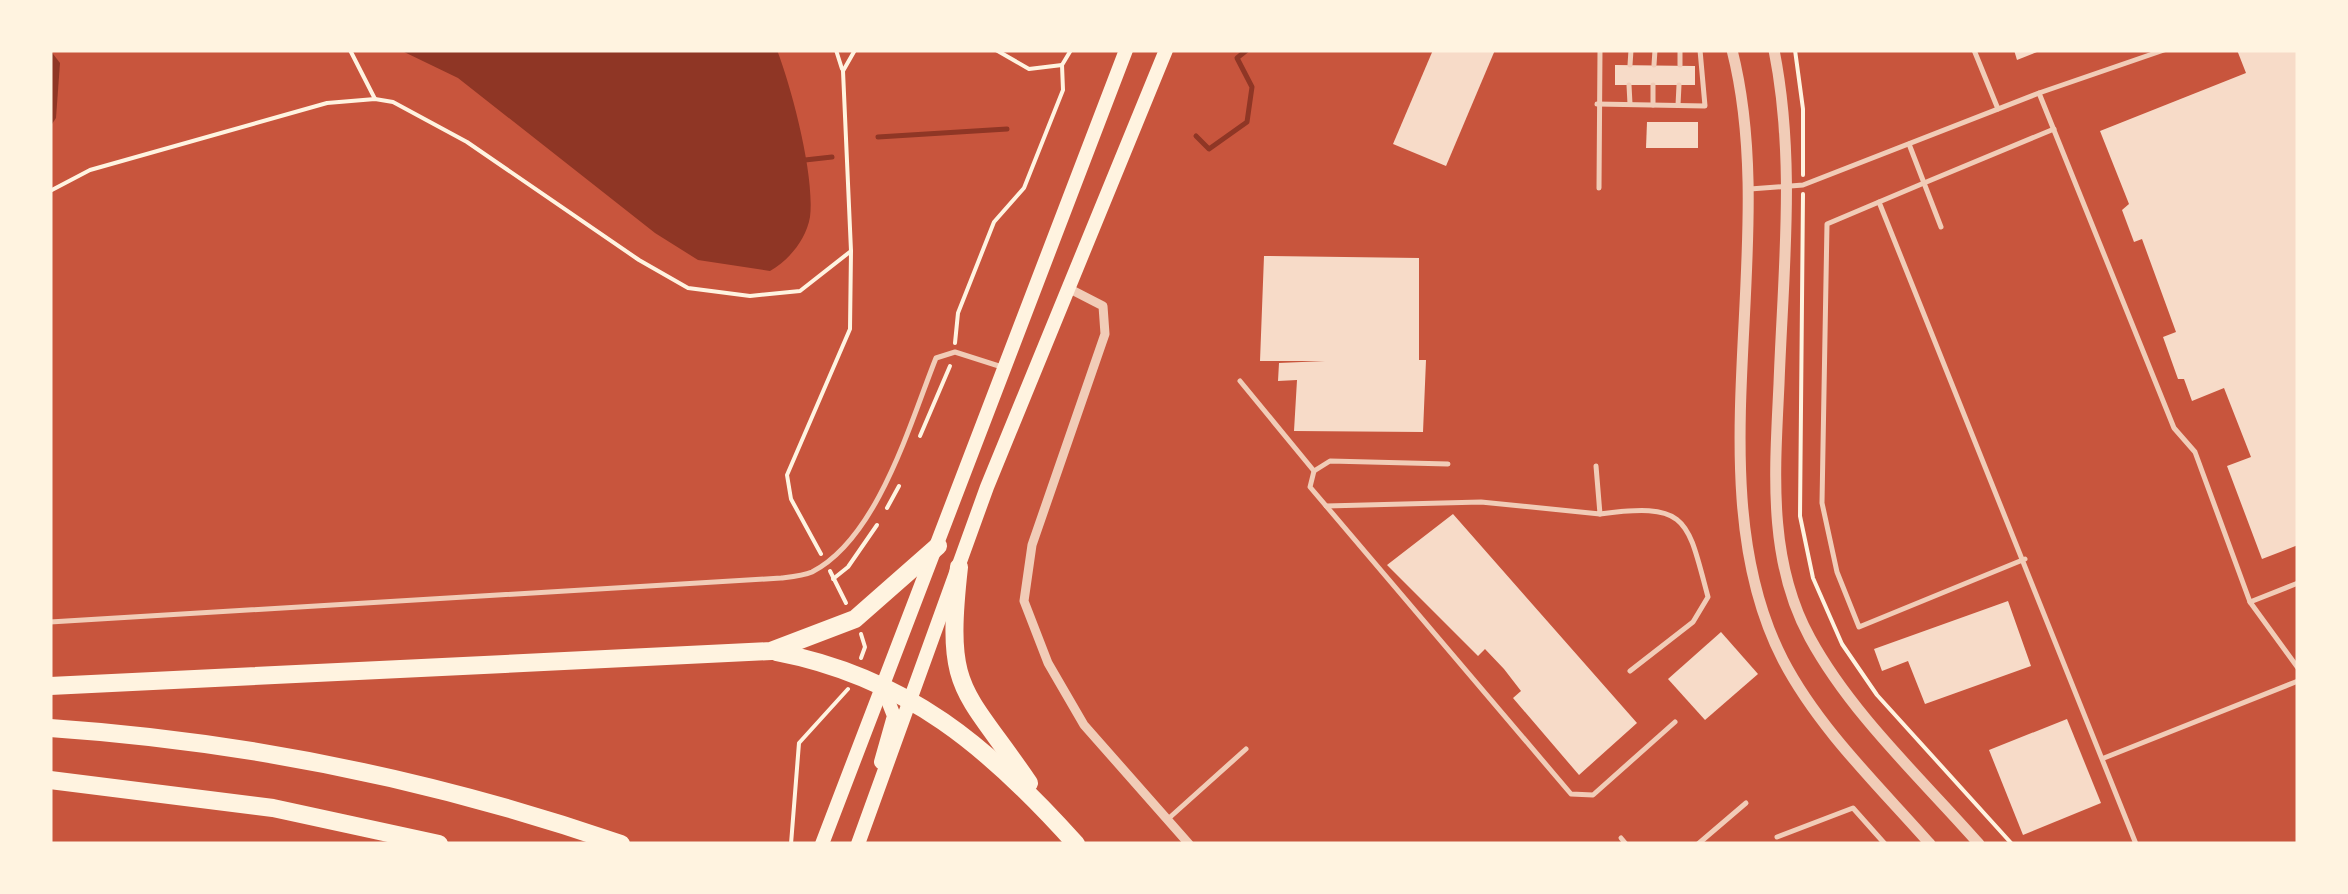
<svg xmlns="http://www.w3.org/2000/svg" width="2348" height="894" viewBox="0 0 2348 894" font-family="Overpass,sans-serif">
<rect width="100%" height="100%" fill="#c8553d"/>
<g fill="#8f3625">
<path d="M50,50L60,63L56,118L50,127Z"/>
<path d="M400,50H777C792,89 815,176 810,217C806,240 789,260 770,271L698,260L655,233L458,78Z"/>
</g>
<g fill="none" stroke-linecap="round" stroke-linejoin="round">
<g stroke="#8f3625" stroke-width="5">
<path d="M1196,136L1209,149L1247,122L1252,87L1237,58L1247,50"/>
<path d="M878,137L1007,129"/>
<path d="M805,160L832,157"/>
</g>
</g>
<g fill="#f7dbc8">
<path d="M1433,50H1495L1446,166L1393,144Z"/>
<path d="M2014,50H2042L2017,60Z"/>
<path d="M2237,50H2298V545L2262,559L2227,466L2251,457L2224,388L2192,401L2184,379H2178L2163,337L2176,332L2142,239L2134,242L2122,210L2129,204L2100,131L2246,73Z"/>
<path d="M1615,65L1695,66V85H1615Z"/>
<path d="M1647,122H1698V148H1646Z"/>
<path d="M1264,256L1419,258V360H1426L1423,432L1294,431L1297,380L1278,381L1279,363L1325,361H1260Z"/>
<path d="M1453,514L1637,723L1579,775L1513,698L1521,691L1504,669L1485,649L1478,656L1387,565Z"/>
<path d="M2008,601L2031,666L1925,704L1908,661L1882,671L1874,649Z"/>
<path d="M1721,632L1758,674L1705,720L1668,679Z"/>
<path d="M2067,719L2101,803L2023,835L1989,750Z"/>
</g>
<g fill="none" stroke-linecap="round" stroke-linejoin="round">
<g stroke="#fff3e0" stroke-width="4">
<path d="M350,50L375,99"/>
<path d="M836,50L842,69"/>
<path d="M996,50L1029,69L1062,65"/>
<path d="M1795,50L1803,109V175"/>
<path d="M50,191L90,170L327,103L375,99L393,102L467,142L639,260L688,288L750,296L800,291L851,251"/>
<path d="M1803,194L1800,516L1813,578L1842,644L1877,695L2012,844"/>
<path d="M955,343L958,313L994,222L1024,188L1063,90L1062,65L1071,50"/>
<path d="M920,436L950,366"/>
<path d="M887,508L899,486"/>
<path d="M821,554L791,499L787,475L850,329L851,251L843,71L855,50"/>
<path d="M830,571L846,603"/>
<path d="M833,579L848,567L877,525"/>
<path d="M861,634L865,647L861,658"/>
<path d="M791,844L799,743L848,689"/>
</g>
<g stroke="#f1ccb7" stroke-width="5">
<path d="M1974,50L1998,109"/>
<path d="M1630,65L1631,50"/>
<path d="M1654,65L1655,50"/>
<path d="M1680,65V50"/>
<path d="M1629,85L1630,104"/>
<path d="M2039,93L2164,50"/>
<path d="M1597,104L1705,106L1700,50"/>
<path d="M1653,105V85"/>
<path d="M1678,105L1679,85"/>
<path d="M1909,144L1924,183L1879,202L2136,844"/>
<path d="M1599,188L1600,50"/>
<path d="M1750,189L1803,185L2039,93L2174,428L2195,452L2250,602L2298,668"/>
<path d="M1879,202L1827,224L1822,503L1837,572L1859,627L2025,559"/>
<path d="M1941,227L1924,183L2054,129"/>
<path d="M1240,381L1314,471"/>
<path d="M1448,464L1330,461L1314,471L1310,487L1571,794L1593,795L1675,722"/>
<path d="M1326,506L1481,502L1600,514L1596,466"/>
<path d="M1600,514C1689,502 1687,519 1708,597L1693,622L1630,671"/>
<path d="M2250,602L2298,583"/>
<path d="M50,622L781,578C790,577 803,576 812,572C878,538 910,423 936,358L955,352L1002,367"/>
<path d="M2104,758L2298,681"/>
<path d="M1168,819L1246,749"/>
<path d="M1777,837L1853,808L1885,844"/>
<path d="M1621,838L1626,844"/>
<path d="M1698,844L1746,803"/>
</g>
<path stroke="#f1ccb7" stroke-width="9" d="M1068,288L1103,306L1105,334L1032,545L1024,601L1048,663L1084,725L1189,844"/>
<g stroke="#f1ccb7" stroke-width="11">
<path d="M1732,50C1782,245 1692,484 1783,660C1819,729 1879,786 1930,844"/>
<path d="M1774,50C1796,160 1783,273 1779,384C1775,470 1767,560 1810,638C1852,715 1922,779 1979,844"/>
</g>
<g stroke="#fff3e0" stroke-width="14">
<path d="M881,762L894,716L883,688"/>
<path d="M822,844L1126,50"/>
<path d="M858,844L987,487L1166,50"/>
</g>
<g stroke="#fff3e0" stroke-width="18">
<path d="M959,567C945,693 962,685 1029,783"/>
<path d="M776,652C907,677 990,748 1076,844"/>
<path d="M50,686L771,651L855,619L938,546"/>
<path d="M50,728C243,741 438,781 621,844"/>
<path d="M50,780L273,808L439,844"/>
</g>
</g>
<rect width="2348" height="894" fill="none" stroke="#fff3e0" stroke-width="105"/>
</svg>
